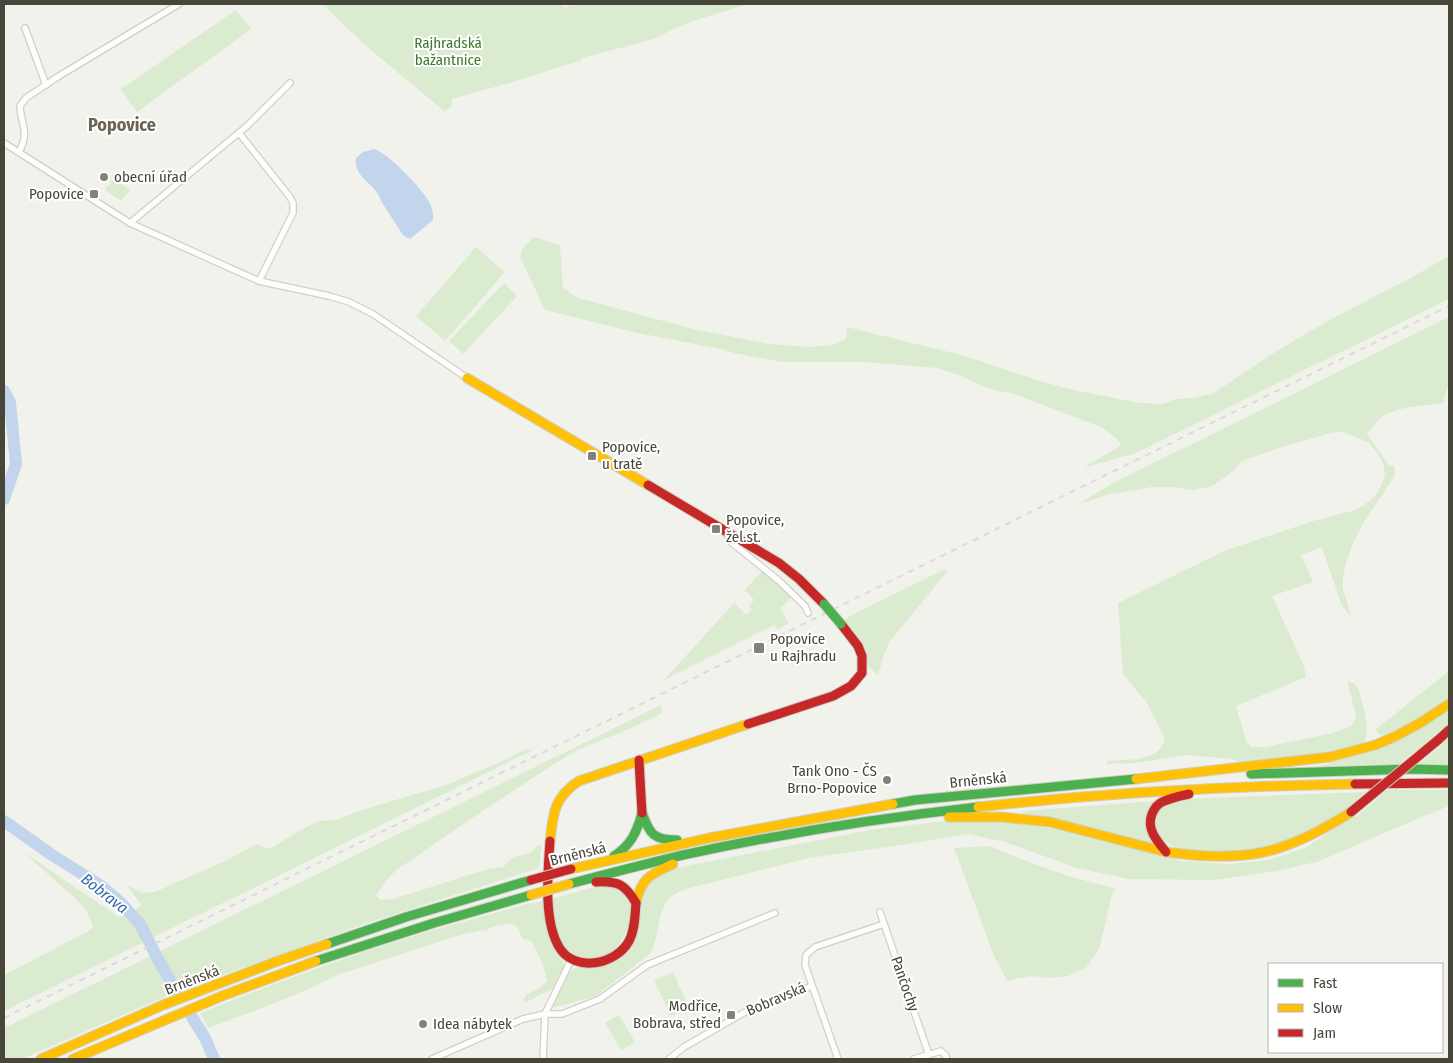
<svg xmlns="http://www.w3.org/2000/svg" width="1453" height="1063" viewBox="0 0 1453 1063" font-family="'Fira Sans Condensed',sans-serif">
<rect width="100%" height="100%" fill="#f2f2ed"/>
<g fill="#dbebcf">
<path d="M322,4H560L564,7L578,4H748L690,22L650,40L582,58V60L513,82L452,99L451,108L444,111L366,46Z"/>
<path d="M236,10L251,29L137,112L121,89Z"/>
<path d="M113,179L130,190L121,201L105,190Z"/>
<path d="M534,237L560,245L563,288L578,298L693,329L769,344L809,347L833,345L846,339L847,327L965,356L1040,381L1073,390L1141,403L1164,404L1175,399L1191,398L1212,394L1278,350L1335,317L1405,281L1449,256V299L1136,453L1083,468L1121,445L1118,440L1103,428L1028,399L1013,394L986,388L962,376L937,368L864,362H782L734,353L725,350L638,333L545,310L520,257L522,249Z"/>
<path d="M476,247L505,272L445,341L416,316Z"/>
<path d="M504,283L517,296L463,354L449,341Z"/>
<path d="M1449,317V383L1448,385L1443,403C1425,406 1397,406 1382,417C1376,421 1372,428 1367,434L1389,465L1394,466L1395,475L1377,503L1365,520L1353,543L1346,563L1343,578V589L1351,616L1342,606L1322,547L1301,555L1313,582L1272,596L1304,666L1306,677L1236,706L1246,741L1252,747H1265L1333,733L1351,726L1355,720L1356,715L1347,681C1350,682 1352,682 1355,684C1361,690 1370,730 1366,738C1364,743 1360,746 1355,749L1243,763L1232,759L1186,755L1135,763L1107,764V761C1126,759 1159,763 1165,739L1147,703L1123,674L1118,603L1224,551L1313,521L1352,511L1363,506L1375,496L1381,486L1385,474L1383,464L1377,453L1369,443L1346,433L1339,432L1331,433L1276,449L1242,461L1233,471L1213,486L1193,490L1172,487H1152L1106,495L1077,505L1113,483Z"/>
<path d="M764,569L793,596L780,608L789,623L778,629L774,625L664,680L734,603L747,615L752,609L749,606L754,600L747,592L744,591Z"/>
<path d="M945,569L947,572L889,642L883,658L878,675L869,667L863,647L843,622L850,616Z"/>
<path d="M1449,671V701L1389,736L1380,735L1376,731V729Z"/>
<path d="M661,705L662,713L636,726L578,750L551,766L481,812L398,869L390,876L376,895L381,900L393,899L488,869L503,867L513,857L531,853L537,846L542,844L539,868L367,923L193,986L192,985L22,1059H4V1028Z"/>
<path d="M1449,710V723L1399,764L1321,766L1391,744Z"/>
<path d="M1449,736V764H1419L1442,745L1441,743Z"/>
<path d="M526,749L533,750L4,1011V975L89,931L93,927L87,912L77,900L22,851L119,917L142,906L127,885L143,893L155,892L229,859L256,844L269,849L308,826L318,821L336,820L362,810L449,784L500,762Z"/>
<path d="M1387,790H1449V806L1393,829L1320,861L1277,871L1213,880L1129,879L1077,868L1005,842L968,834L894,846L809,858L690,888C685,890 679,891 675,894C655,906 661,936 650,954L596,996L552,1008L569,973L576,968L610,962L639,921L641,899L646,884L671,869L871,830L952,820L1023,822L1119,844L1182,861L1228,864L1269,860L1305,848L1354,816L1356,817Z"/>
<path d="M1366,792L1348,807V809C1316,828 1284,847 1246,852C1229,854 1194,854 1177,848C1166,844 1149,831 1155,817C1159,807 1171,803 1179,799Z"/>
<path d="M1157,801L1148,811L1157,847L1025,816L1022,811Z"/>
<path d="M989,846C1030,863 1072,879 1116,888L1112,895L1099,949L1086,968L1068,976L1050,978L1031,976L1014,979L1011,981L1006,979L994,956L954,848Z"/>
<path d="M605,884L620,887L632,905C632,919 627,933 619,944C605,963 575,962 562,943C553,930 552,914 552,899Z"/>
<path d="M546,900L564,967L552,989L525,1003L524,999L526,995L541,987L547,981C545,967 538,953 531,941L523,939C520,935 520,930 516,925C506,923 492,925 485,932L483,930L463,934L337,975C295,997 251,1012 208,1028L200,1013C275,983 353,954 431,931C464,921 497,913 530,903L531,904Z"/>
<path d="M673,972L689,1008L671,1016L654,980Z"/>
<path d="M619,1015L635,1042L621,1050L605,1023Z"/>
</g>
<path fill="#c2d5ec" d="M374,149C388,153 417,184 426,197C431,204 434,212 433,220L410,239L403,235L381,201C377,184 352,177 356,158L363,152Z"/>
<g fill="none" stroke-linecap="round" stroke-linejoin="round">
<g stroke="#c2d5ec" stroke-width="12">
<path d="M4,391L10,402L16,464L4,499"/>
<path d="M4,821L52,855L100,885L120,902L140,924L159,961L177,992"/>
<path d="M192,1017L205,1038L214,1059"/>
</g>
<defs>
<g id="street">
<path d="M25,28L46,85"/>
<path d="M239,133L290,197L293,203V213L259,281"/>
<path d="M4,143L130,223L259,281L329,296L349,302L373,314L467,378"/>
<path d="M19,152C30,131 21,126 20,106L26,98L59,76L179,4"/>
<path d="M130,223L247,126L290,83"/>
<path d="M730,533L728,537L731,542L778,580L805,606L808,613"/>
<path d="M880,912L929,1055"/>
<path d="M432,1059L523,1019L545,1014H562L600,999L647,965L775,913"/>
<path d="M543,1059L545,1014L571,960"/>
<path d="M669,1059L684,1047L745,1012L812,986"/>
<path d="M838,1059L805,965L806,955L815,947L884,924"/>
<path d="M914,1059L941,1051L946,1056L947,1059"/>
</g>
<g id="fast">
<path d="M1251,774L1412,769L1449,770"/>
<path d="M893,804L915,800L1136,779"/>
<path d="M642,813C650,834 653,840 677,840"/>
<path d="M614,856C631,845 637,832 642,813"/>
<path d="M569,884C607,874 645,864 683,855C780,834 879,818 978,807"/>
<path d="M327,944L406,917L531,880"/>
<path d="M316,961L434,923L531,895"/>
</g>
<g id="slow">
<path d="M467,378L648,485"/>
<path d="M1136,779L1330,757L1375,745L1394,737L1420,723L1449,704"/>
<path d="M978,807C1104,793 1229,786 1355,784"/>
<path d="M949,817H1001L1050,822L1166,852"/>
<path d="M550,841C553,814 554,797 579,781L748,724"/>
<path d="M1166,852C1245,863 1284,855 1351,812"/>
<path d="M571,869L709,838L893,804"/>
<path d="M636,903C641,878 651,874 673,864"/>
<path d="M41,1059L163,1005L275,962L327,944"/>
<path d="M73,1059L222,996L316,961"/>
</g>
<g id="jam">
<path d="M648,485L779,563L799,579L824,604"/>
<path d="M748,724L833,696L851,686L862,673V656L858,646L841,624"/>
<path d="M1438,740L1449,730"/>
<path d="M639,760L642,813"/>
<path d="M1355,784L1449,783"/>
<path d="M550,841C548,871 543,920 559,947C574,973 616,965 629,941C635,930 635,915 636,903"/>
<path d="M1166,852C1157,841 1146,829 1152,814C1154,809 1158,804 1162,802C1170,798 1180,796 1189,794"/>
<path d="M596,882C618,881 625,884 636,903"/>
</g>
</defs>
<use href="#street" stroke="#d0cfcb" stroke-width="8"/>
<use href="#fast" stroke="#d0cfc5" stroke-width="11"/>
<use href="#slow" stroke="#d0cfc5" stroke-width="11"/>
<use href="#jam" stroke="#d0cfc5" stroke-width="11"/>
<use href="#street" stroke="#fdfdfc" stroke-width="5.5"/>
<use href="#fast" stroke="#4caf50" stroke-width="9"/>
<use href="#slow" stroke="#ffc107" stroke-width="9"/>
<use href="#jam" stroke="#c62828" stroke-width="9"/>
<path stroke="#dadad9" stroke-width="2" stroke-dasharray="6 6" stroke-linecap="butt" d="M4,1018L1449,306"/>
<defs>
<path id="fast-bridge" d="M824,604L841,624"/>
<path id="slow-bridge" d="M531,895L569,884"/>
<g id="jam-bridge">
<path d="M1351,812L1438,740"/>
<path d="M531,880L571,869"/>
</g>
</defs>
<use href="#fast-bridge" stroke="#d0cfc5" stroke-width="11" stroke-linecap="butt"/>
<use href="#slow-bridge" stroke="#d0cfc5" stroke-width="11" stroke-linecap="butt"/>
<use href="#jam-bridge" stroke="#d0cfc5" stroke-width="11" stroke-linecap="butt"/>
<use href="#fast-bridge" stroke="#4caf50" stroke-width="9"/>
<use href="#slow-bridge" stroke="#ffc107" stroke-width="9"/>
<use href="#jam-bridge" stroke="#c62828" stroke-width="9"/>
</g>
<g fill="#848278" stroke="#fff" stroke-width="2">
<circle cx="104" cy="177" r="5"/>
<rect x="89" y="189" width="10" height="10" rx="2.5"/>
<rect x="587" y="451" width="10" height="10" rx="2.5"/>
<rect x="711" y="524" width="10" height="10" rx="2.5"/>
<rect x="753" y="642" width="12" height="12" rx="2.5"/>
<circle cx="887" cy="780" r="5"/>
<rect x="726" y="1010" width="10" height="10" rx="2.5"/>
<circle cx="423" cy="1024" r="5"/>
</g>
<g text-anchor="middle" stroke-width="4" stroke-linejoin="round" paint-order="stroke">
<g font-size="15" fill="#407730" stroke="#fff">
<text x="448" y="48">Rajhradská<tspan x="448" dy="17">bažantnice</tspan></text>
</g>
<g font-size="15" fill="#484539" stroke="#fff" text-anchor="start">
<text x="114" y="182">obecní úřad</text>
<text x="84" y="199" text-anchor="end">Popovice</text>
<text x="602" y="452">Popovice,<tspan x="602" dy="17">u tratě</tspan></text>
<text x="726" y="525">Popovice,<tspan x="726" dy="17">žel.st.</tspan></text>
<text x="770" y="644">Popovice<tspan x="770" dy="17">u Rajhradu</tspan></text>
<text x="877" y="776" text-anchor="end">Tank Ono - ČS<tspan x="877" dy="17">Brno-Popovice</tspan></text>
<text x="721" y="1011" text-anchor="end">Modřice,<tspan x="721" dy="17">Bobrava, střed</tspan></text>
<text x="433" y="1029">Idea nábytek</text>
</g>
<g font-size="15" fill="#484539" stroke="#fff">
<text transform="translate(978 780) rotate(-6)" y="5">Brněnská</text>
<text transform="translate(578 854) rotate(-14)" y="5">Brněnská</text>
<text transform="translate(192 980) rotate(-21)" y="5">Brněnská</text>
<text transform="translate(905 984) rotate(71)" y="5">Pančochy</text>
<text transform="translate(776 999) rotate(-23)" y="5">Bobravská</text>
</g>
<g font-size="16" font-style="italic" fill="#396aad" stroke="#fff">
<text transform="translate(105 893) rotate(38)" y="6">Bobrava</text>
</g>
<g font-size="18" font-weight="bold" fill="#6a6451" stroke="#fff">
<text x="122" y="131">Popovice</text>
</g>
</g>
<rect width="1453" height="1063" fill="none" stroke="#484539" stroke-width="10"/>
<rect x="1268" y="963" width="175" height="90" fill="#ffffff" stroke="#b6b5b0"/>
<rect x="1278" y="979" width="25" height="8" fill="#4caf50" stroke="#b6b5b0"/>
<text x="1313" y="988" font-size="15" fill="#484539">Fast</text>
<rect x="1278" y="1004" width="25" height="8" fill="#ffc107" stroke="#b6b5b0"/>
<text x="1313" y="1013" font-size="15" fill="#484539">Slow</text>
<rect x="1278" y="1029" width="25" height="8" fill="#c62828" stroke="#b6b5b0"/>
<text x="1313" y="1038" font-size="15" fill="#484539">Jam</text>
</svg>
